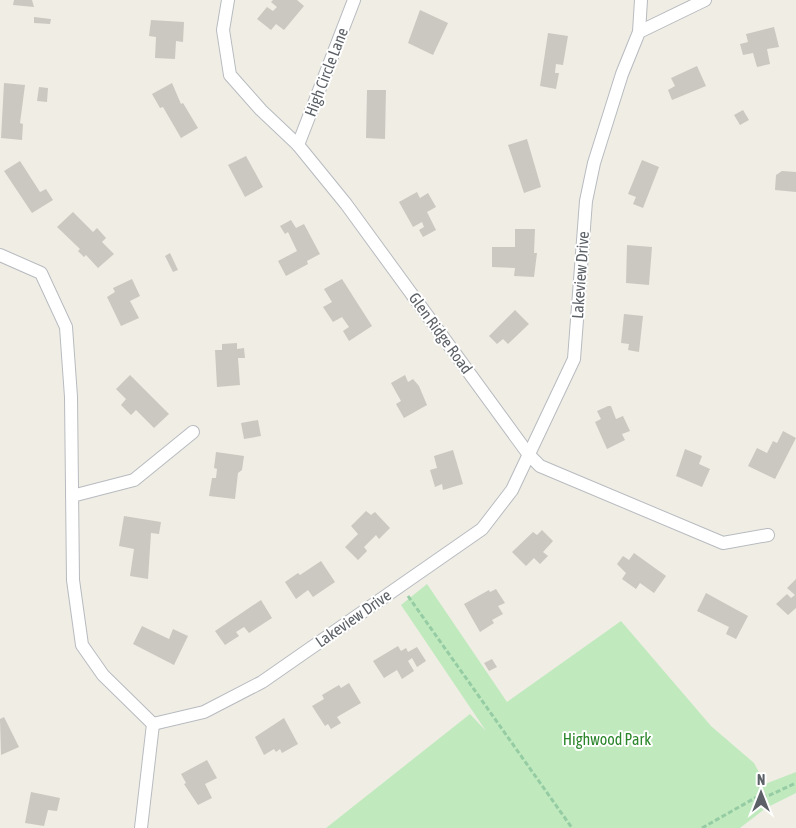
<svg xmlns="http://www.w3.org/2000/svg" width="796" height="828" viewBox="0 0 796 828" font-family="'Asap Condensed',sans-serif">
<rect width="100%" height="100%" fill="#f0ede4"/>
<path fill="#c0eabe" d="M427,584L507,702L621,621L711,726L754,763L765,784L796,772V793L766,808L740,828H326L470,714L486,731L401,605Z"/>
<g fill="#cbc8c1">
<path d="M14,0H32L34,7L13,5Z"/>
<path d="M273,0H297L304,6L284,30L276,24L271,30L257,19L267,7L273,11L277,7L271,2Z"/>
<path d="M420,10L448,23L433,55L408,43Z"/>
<path d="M34,17L51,19L50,24L34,23Z"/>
<path d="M151,20L184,22L183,42L176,41L175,59L155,58L156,37L149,36Z"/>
<path d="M774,27L779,47L767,49L770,64L757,67L753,53L743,55L740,44L748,42L746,34Z"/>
<path d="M548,33L568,36L563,65L556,64L555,73H559L556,89L540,86Z"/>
<path d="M697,66L706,86L672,100L668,90L675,86L671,78Z"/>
<path d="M4,83L25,85L20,123L23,124L22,140L1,138Z"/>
<path d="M172,83L181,104L183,103L198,128L181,138L163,107L160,108L152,94Z"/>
<path d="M39,87L48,88L47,102L37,101Z"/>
<path d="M367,90H386L385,139L366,138Z"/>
<path d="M743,110L749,120L740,125L734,115Z"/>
<path d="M527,139L541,187L524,193L508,145Z"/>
<path d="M246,156L263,187L245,197L228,165Z"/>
<path d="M642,160L659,167L643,208L633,204L636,197L628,194Z"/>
<path d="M20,161L40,192L46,189L53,200L32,213L4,171Z"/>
<path d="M782,171L796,172V192L775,190L776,175Z"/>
<path d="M417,192L420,198L428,193L436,207L427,212L436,230L423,237L419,230L424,227L422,222L413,227L399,202Z"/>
<path d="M73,212L93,232L97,228L106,238L102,242L114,254L98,268L86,255L84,257L78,251L80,249L57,227Z"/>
<path d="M291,220L296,228L304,224L320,254L307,261L308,264L286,276L278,261L297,251L288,232L285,234L280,226Z"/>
<path d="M515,229H535L534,253H537L534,277L514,276L515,268L492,267V247H515Z"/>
<path d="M627,245L652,247L649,285L626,283Z"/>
<path d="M170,253L178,270L173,272L165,256Z"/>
<path d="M132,279L140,296L130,301L139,318L121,326L107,297L115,292L113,288Z"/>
<path d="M342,279L372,326L349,341L343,331L349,327L342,317L333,322L323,307L332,302L324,289Z"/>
<path d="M515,310L529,324L508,344L503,339L497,344L489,336Z"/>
<path d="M624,314L643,316L639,352L628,350L629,344L621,343Z"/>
<path d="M237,343V349L244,348L245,358H238L240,385L217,387L215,350H222V344Z"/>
<path d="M130,375L169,414L154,428L136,410L131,415L121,405L126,399L116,389Z"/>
<path d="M405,375L408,382L413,379L419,386L427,405L404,418L396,404L401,401L391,383Z"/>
<path d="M608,406H611L616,419L623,416L630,431L622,434L625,440L607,449L595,422L601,419L597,411Z"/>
<path d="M258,420L261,436L244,439L241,423Z"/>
<path d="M783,431L796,438L775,479L748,466L757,448L767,453L773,441L777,443Z"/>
<path d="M685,449L702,456L699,464L710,469L702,487L676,476Z"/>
<path d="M453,450L463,484L443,490L442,484L435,487L430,470L437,468L434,456Z"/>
<path d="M216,452L244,456L242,470L238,473L235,499L209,496L212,478H216L217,469L214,468Z"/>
<path d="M366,511L371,515L375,512L390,528L379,539L376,535L364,547L367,551L358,560L345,547L358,534L351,526Z"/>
<path d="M124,516L161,522L159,534L151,533L148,579L130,576L134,549L119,546Z"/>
<path d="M542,530L553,541L543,552L548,556L540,564L534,558L526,566L512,552L533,532L537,535Z"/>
<path d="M634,553L666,576L654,593L640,583L636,589L622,579L626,573L617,564L623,556L629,560Z"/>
<path d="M321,561L335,582L313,597L308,590L296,599L285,582L298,573L300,575Z"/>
<path d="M796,579V608L788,615L776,604L787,594L791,598L795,595L787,588Z"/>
<path d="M496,589L505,603L498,606L503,614L492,620L494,623L480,632L464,604L489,590L490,592Z"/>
<path d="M706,593L748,616L736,639L726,634L729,627L697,611Z"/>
<path d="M261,600L272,618L249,633L244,627L236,632L239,636L225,645L215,631Z"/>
<path d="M142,626L169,639L173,629L188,636L174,665L133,644Z"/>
<path d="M398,646L401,651L406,648L408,652L417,647L426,661L417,667L412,658L408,661L414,671L402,679L397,670L384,678L373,661Z"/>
<path d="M492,659L497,667L489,671L484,663Z"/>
<path d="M349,683L361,703L337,717L341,723L331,729L328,724L325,726L312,706L324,699L322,695L339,685L341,688Z"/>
<path d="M4,717L19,747L1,755L0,719Z"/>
<path d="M284,718L298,744L282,753L280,749L276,752L274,749L264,755L255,737Z"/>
<path d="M207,760L217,778L205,784L212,798L198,805L184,784L186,783L181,774Z"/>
<path d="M31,792L60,798L57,811L48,810L44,826L25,823Z"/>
</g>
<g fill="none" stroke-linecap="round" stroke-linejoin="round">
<defs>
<g id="minor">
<path d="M228,0L223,30L230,75L261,110L298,145L346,204L529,455L540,466L723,543L768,535"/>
<path d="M639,32L641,0"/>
<path d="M298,145L354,0"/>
<path d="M0,255L41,273L66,327L71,397L73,580L82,645L103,675L153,724"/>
<path d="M72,496L134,480L193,432"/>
<path d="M153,724L204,712L262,682L482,529L512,490L574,359L586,201L594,163L622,74L639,32L705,0"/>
<path d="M141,828L153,724"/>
</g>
</defs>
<use href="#minor" stroke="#b7bbc0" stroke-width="14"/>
<g stroke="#96cca4" stroke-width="3" stroke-dasharray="5 2.5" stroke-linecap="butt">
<path d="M408,596L572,828"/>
<path d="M702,828L755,798L770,795L796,783"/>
</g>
<use href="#minor" stroke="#fff" stroke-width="12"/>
</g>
<g text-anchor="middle" stroke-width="4" stroke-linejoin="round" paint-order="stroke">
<g font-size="16" fill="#5c6167" stroke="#fff">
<text transform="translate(326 72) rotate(-69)" y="6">High Circle Lane</text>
<text transform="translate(580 275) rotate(-86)" y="6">Lakeview Drive</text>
<text transform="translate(441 333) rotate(54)" y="6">Glen Ridge Road</text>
<text transform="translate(353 618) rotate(-35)" y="6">Lakeview Drive</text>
</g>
<g font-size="16" fill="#2c862c" stroke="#fff">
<text x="607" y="745">Highwood Park</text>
</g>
</g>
<g transform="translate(761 793)" stroke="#ffffff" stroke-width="4" paint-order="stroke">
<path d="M0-4L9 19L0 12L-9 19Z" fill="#5c6167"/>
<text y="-8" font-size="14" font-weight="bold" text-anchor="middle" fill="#5c6167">N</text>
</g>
</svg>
